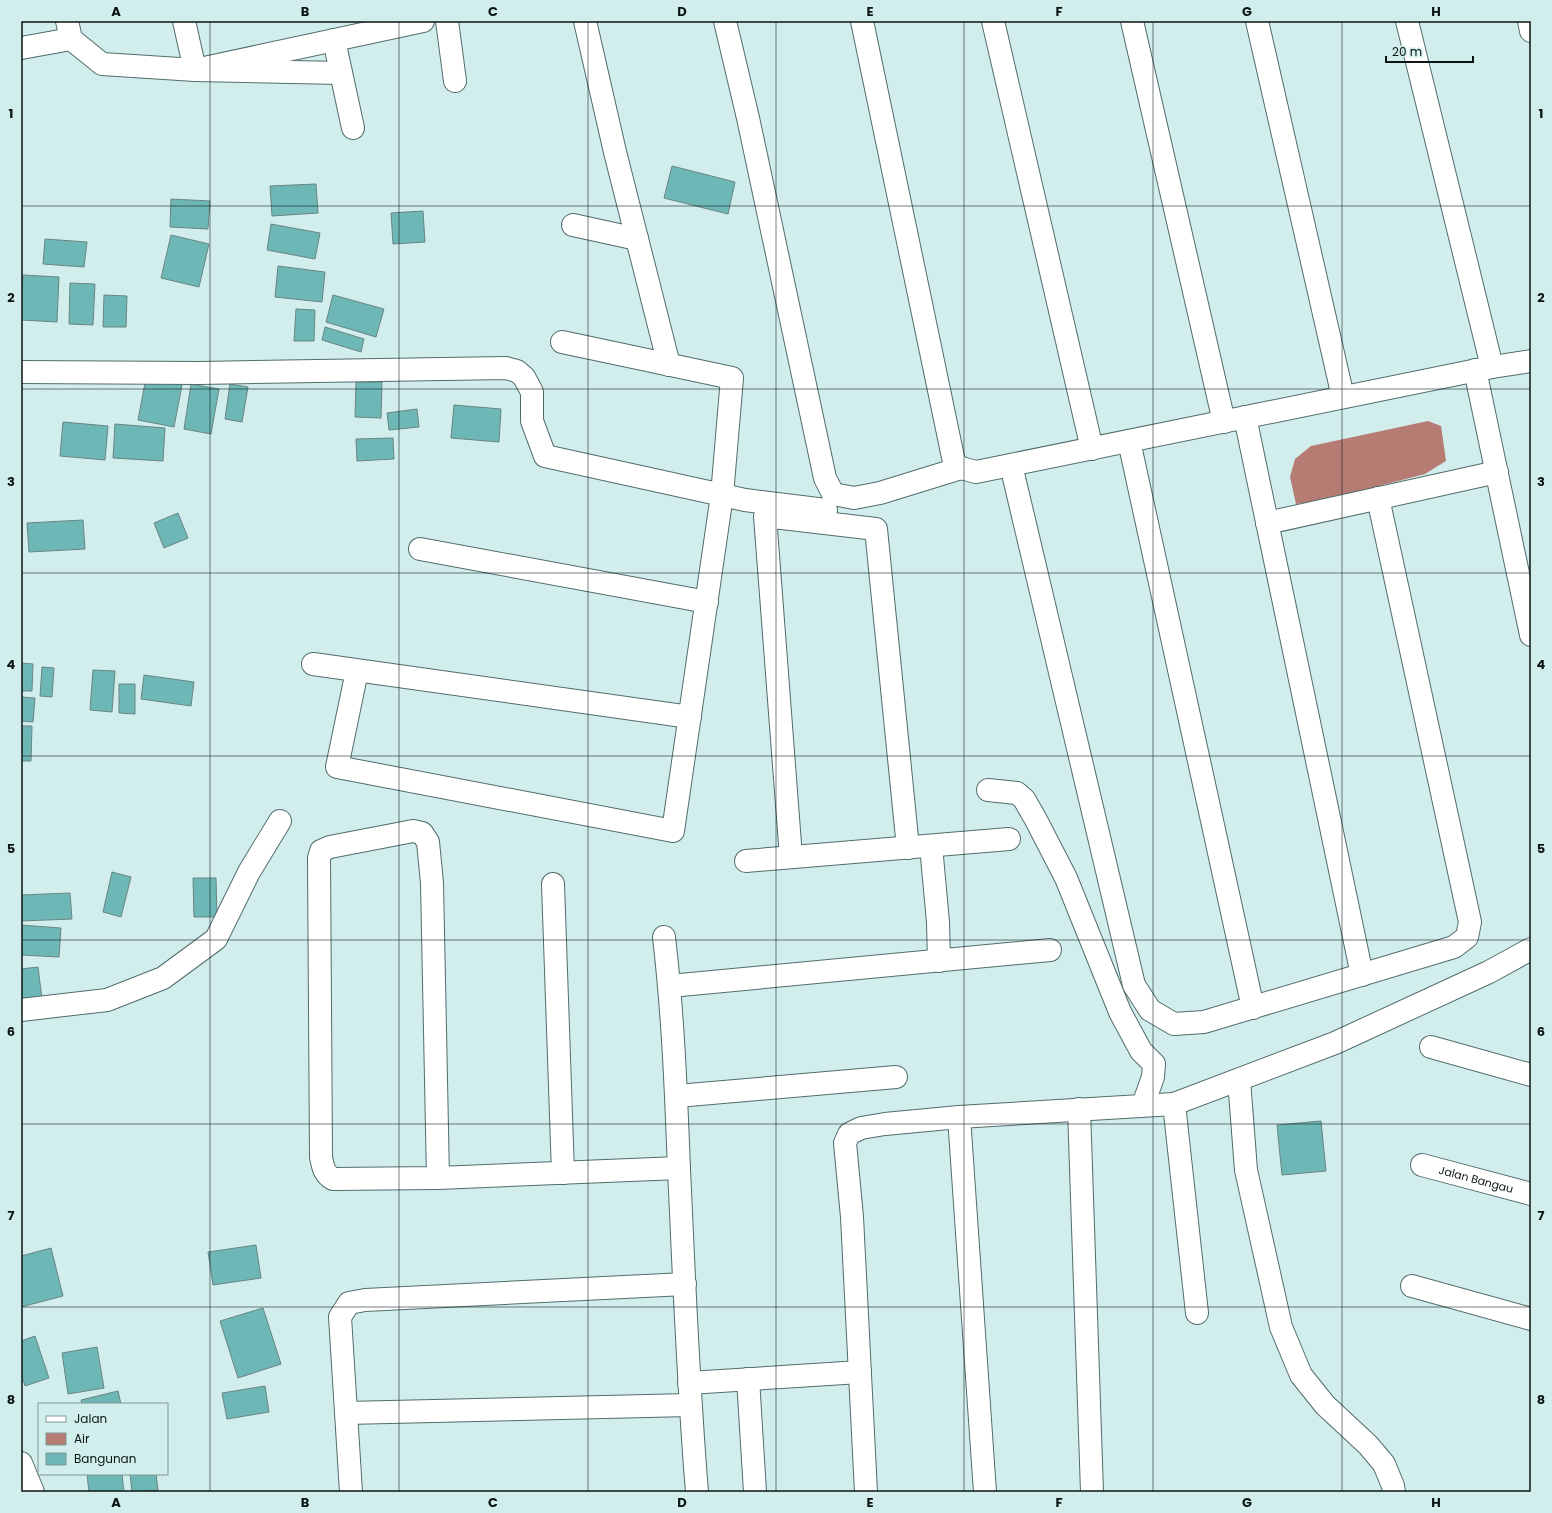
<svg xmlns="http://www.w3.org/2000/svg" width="1552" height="1513" viewBox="0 0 1552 1513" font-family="Poppins,sans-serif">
<rect width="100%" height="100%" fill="#d1eeed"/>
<path fill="#b67b73" d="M1428,421L1441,426L1446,461L1425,474L1321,501L1296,504L1290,477L1295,459L1311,446Z"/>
<g fill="#6db8b6" stroke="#6a8483">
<path d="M672,166L735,182L728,214L664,198Z"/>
<path d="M316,184L318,213L272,216L270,186Z"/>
<path d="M171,199L210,201L208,229L170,227Z"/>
<path d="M423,211L425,242L393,244L391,213Z"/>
<path d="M271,224L320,233L315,259L267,250Z"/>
<path d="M171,235L209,244L199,287L161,278Z"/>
<path d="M45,239L87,242L84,267L43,264Z"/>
<path d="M278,266L325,272L322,302L275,297Z"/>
<path d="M23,275L59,277L57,322L21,320Z"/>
<path d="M70,283L95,284L93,325L69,324Z"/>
<path d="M104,295L127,296L126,327H103Z"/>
<path d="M333,295L384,309L376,337L326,322Z"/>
<path d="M296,309L315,310L314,341H294Z"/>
<path d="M325,327L364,339L361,352L322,340Z"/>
<path d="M146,378L182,385L174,427L138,420Z"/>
<path d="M356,382H382L381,418L355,417Z"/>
<path d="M191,384L219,389L211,434L184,429Z"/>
<path d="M230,384L248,387L242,422L225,419Z"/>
<path d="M454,405L501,409L499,442L451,438Z"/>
<path d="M417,409L419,427L389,430L387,413Z"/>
<path d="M63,422L108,426L105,460L60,456Z"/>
<path d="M115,424L165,428L163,461L113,458Z"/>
<path d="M393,438L394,459L357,461L356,439Z"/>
<path d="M178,513L188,538L164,548L154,523Z"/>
<path d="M83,520L85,549L29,552L27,523Z"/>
<path d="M21,663L33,664L32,691H21Z"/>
<path d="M42,667L54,668L52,697L40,696Z"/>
<path d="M93,670L115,671L112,712L90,710Z"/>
<path d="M144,675L194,682L191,706L141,699Z"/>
<path d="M119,684H135V714L119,713Z"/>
<path d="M21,697L35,698L33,722L21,721Z"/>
<path d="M21,726H32L31,761H21Z"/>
<path d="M112,872L131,877L121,917L103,912Z"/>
<path d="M193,878H216L217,917H194Z"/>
<path d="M70,893L72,919L21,921V895Z"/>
<path d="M21,925L61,928L59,957L21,955Z"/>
<path d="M38,967L42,999L21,1002V969Z"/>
<path d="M1321,1121L1326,1171L1282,1175L1277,1125Z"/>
<path d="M256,1245L261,1278L213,1285L208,1252Z"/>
<path d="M51,1248L63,1296L21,1307V1256Z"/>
<path d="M263,1308L281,1364L238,1378L220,1321Z"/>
<path d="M35,1336L49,1378L25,1386L21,1373V1341Z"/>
<path d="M97,1347L104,1388L68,1394L62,1353Z"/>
<path d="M265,1386L269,1412L227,1419L222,1393Z"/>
<path d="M118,1391L121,1404H82L81,1400Z"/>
<path d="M87,1474H122L124,1492H89Z"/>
<path d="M130,1474H156L158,1490L132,1492Z"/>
</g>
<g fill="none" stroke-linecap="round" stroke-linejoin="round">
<defs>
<g id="street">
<path d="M67,21L71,39L102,64L195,70L341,73"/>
<path d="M184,21L195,70L423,21"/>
<path d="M447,21L455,81"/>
<path d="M585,21L615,152L669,365"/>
<path d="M725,21L748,118L825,478L833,494L854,498L880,493L961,468"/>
<path d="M862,21L954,462L961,468L976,472L1492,367"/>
<path d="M993,21L1092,449"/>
<path d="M1132,21L1224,422"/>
<path d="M1257,21L1343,397"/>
<path d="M1407,21L1492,367L1531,361"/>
<path d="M1529,21L1531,31"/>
<path d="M334,40L353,128"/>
<path d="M21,48L71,39"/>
<path d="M573,225L637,239"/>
<path d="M1475,370L1531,635"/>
<path d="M21,372L199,373L506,368L517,371L524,377L532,392V421L545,456L745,500L826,510"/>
<path d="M1245,417L1362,975"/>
<path d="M1129,441L1253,1008"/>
<path d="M1011,465L1134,985L1150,1010L1174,1024L1204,1022L1454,947L1467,937L1470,922L1378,498"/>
<path d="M1267,523L1497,472"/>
<path d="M420,549L707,602"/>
<path d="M313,664L690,717"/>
<path d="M357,671L337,767L673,831L722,495L732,378L562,342"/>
<path d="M988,790L1017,793L1024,799L1035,818L1066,878L1120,1012L1141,1051L1154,1064L1153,1077L1143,1105"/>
<path d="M931,846L938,922L939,961"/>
<path d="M791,857L765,516L876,529L908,848"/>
<path d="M746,861L1009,839"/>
<path d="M553,884L563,1173"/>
<path d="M664,937C673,1014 676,1091 679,1169C684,1277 688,1384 697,1492"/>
<path d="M670,986L1050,950"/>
<path d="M21,1010L107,1000L163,978L216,939L249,872L280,821"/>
<path d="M1431,1047L1531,1075"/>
<path d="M1239,1080L1246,1170L1281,1327L1301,1375L1325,1405L1368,1445L1384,1464L1393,1486L1394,1492"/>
<path d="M677,1096L896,1077"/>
<path d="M1174,1104L1197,1313"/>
<path d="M1079,1109L1092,1492"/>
<path d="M959,1117L985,1492"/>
<path id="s1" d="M1422,1165L1531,1194"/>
<path d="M438,1178L432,883L428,842L422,833L413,831L330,847L321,851L319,858L321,1157C323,1167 324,1174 333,1179L438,1178L679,1168"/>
<path d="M1412,1286L1531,1319"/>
<path d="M748,1379L755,1492"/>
<path d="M689,1383L860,1372"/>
<path d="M346,1413L690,1405"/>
<path d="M21,1463L33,1492"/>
<path d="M351,1492L340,1317L349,1303L365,1300L685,1284"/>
<path d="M866,1492L852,1217L845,1143L849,1134L861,1128L885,1124L959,1117L1174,1104L1335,1043L1489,972L1531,949"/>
</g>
</defs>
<use href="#street" stroke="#526c6b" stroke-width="24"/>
<use href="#street" stroke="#fff" stroke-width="22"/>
</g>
<path fill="none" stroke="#091413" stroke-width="1" stroke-opacity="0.55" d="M210,21V1492M399,21V1492M588,21V1492M776,21V1492M964,21V1492M1153,21V1492M1342,21V1492M21,206H1531M21,389H1531M21,573H1531M21,756H1531M21,940H1531M21,1124H1531M21,1307H1531"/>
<g text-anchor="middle" stroke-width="4" stroke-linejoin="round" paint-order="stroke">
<g font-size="11" fill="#091413" stroke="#d1eeed">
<text dy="4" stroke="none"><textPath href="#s1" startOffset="56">Jalan Bangau</textPath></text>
</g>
</g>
<rect width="1552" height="1513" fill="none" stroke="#d1eeed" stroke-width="44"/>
<rect x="38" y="1403" width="130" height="72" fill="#d1eeed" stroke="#819796"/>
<rect x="46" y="1416" width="20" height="6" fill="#ffffff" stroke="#819796"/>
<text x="74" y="1423" font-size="12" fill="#091413">Jalan</text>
<rect x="46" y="1433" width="20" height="12" fill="#b67b73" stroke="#819796"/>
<text x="74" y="1443" font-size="12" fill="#091413">Air</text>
<rect x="46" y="1453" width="20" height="12" fill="#6db8b6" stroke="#819796"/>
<text x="74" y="1463" font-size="12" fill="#091413">Bangunan</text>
<path d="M1386 56v6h87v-6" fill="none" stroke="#091413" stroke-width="2"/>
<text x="1392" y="56" font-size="12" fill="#091413" stroke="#d1eeed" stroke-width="3" paint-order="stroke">20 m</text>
<rect x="22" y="22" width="1508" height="1469" fill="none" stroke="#091413" stroke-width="1.5"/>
<g font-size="13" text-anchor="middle" font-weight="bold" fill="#091413">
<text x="116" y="16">A</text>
<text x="305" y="16">B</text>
<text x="493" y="16">C</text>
<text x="682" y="16">D</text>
<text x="870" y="16">E</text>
<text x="1059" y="16">F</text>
<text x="1247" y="16">G</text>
<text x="1436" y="16">H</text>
<text x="11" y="118">1</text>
<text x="1541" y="118">1</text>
<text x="11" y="302">2</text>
<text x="1541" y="302">2</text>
<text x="11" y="486">3</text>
<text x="1541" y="486">3</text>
<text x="11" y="669">4</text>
<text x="1541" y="669">4</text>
<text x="11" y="853">5</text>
<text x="1541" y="853">5</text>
<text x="11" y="1036">6</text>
<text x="1541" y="1036">6</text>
<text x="11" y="1220">7</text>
<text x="1541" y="1220">7</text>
<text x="11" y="1404">8</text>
<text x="1541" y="1404">8</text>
<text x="116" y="1507">A</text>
<text x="305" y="1507">B</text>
<text x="493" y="1507">C</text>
<text x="682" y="1507">D</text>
<text x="870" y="1507">E</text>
<text x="1059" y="1507">F</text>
<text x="1247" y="1507">G</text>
<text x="1436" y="1507">H</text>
</g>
</svg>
